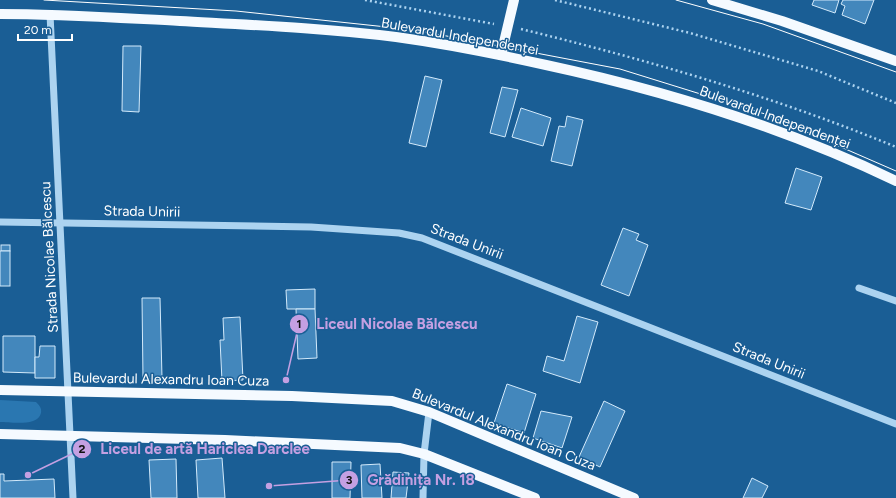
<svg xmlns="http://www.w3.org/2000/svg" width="896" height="498" viewBox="0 0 896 498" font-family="Figtree,sans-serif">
<rect width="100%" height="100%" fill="#1a5e95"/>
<path fill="#2a77b1" d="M0,400L36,402C39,405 42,408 41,413C38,427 10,422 0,422Z"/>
<g fill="#4387bc" stroke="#d3eafb">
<path d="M814,0H839L835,13L812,5Z"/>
<path d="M843,0H874L865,24L842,15L845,6L841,4Z"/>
<path d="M123,46H141L139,112L122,111Z"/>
<path d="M425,76L442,80L426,147L409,143Z"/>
<path d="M502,87L518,90L505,137L490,133Z"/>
<path d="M521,108L551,118L543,146L512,137Z"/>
<path d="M567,116L583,120L572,166L551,161L559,126L565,127Z"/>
<path d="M796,168L822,177L811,210L785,203Z"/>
<path d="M623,228L639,234L636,240L648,245L629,296L601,285Z"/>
<rect x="1" y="245" width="9" height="6"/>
<rect x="0" y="251" width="10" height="35"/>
<path d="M315,289V309H287L286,290Z"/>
<path d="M142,298H160L162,378L143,379Z"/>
<path d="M296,309H315L317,358L298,359Z"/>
<path d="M577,316L598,322L580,383L543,371L547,356L564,361Z"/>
<path d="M240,317L243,380L222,381L220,340H224L223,318Z"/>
<path d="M3,336H35V373L3,372Z"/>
<path d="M40,346H55V378H35V357H39Z"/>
<path d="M507,384L536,394L524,433L494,423Z"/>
<path d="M604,401L625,411L600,467L579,457Z"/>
<path d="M541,411L572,417L562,448L533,438Z"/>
<path d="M222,458L225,498H198L196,460Z"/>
<path d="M176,459L177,498H151L149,460Z"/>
<path d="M332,462H351L350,498H332Z"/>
<path d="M380,464L382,498H362L361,465Z"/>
<path d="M393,472L409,473L406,498H391Z"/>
<path d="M0,474H4V481L54,479L55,498H0Z"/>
<path d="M752,478L768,486L762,498H743Z"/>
</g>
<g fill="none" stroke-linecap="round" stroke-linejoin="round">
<g stroke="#acd3f0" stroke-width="2.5" stroke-dasharray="2 3" stroke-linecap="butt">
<path d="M365,0L494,24"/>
<path d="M555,0L690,33L818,71L896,103"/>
<path d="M521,29C648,60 775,97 896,147"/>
</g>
<g stroke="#acd3f0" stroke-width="7">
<path d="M50,14L73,498"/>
<path d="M0,222L311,227L399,233L422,238L896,424"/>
<path d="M859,288L896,301"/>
<path d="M423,498L424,454L429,412"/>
</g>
<g stroke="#f5faff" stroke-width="10">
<path d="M712,0L782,21L896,61"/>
<path d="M0,14C60,14 120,18 180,21C252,25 325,28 396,37C447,44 497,54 546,65C667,91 784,127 896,181"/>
<path d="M501,55L514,0"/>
<path d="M0,390L292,396L392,401L429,412L634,498"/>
<path d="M0,434L225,440L400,448L424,454L535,498"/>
</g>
<g stroke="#fff" stroke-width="1">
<path d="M44,0L236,11L415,30L620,69L765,114L896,171"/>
<path d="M676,0L763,24L896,72"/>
</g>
</g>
<g text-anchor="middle" stroke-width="3" stroke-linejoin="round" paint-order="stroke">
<g font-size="14" fill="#fff" stroke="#1a5e95">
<text transform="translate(460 36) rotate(10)" y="5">Bulevardul Independenței</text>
<text transform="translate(775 117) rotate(20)" y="5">Bulevardul Independenței</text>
<text transform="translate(142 211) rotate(1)" y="5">Strada Unirii</text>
<text transform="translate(467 241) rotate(21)" y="5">Strada Unirii</text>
<text transform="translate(49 257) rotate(-93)" y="5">Strada Nicolae Bălcescu</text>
<text transform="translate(769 360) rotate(22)" y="5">Strada Unirii</text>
<text transform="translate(171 379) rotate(1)" y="5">Bulevardul Alexandru Ioan Cuza</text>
<text transform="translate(504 429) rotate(22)" y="5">Bulevardul Alexandru Ioan Cuza</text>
</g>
</g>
<path fill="none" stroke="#c4a0e2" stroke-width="1.5" d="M286 380L299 324M28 475L82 449M269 486L349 480"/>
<g fill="#c4a0e2" stroke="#1a5e95" stroke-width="1.5">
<circle cx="286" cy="380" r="4"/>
<circle cx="28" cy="475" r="4"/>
<circle cx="269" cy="486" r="4"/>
<circle cx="299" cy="324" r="10"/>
<circle cx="82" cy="449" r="10"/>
<circle cx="349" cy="480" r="10"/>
</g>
<g font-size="12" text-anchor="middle" font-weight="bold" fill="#111">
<text x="299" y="328">1</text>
<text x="82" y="453">2</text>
<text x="349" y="484">3</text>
</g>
<g font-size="15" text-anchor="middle" font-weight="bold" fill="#c4a0e2" stroke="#1a5e95" stroke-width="3" stroke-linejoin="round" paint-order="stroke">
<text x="397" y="329">Liceul Nicolae Bălcescu</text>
<text x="205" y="454">Liceul de artă Hariclea Darclee</text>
<text x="421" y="485">Grădinița Nr. 18</text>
</g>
<path d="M18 34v6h54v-6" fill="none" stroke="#ffffff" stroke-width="2"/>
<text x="24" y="34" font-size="12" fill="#ffffff" stroke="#1a5e95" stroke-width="3" paint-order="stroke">20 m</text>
</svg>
